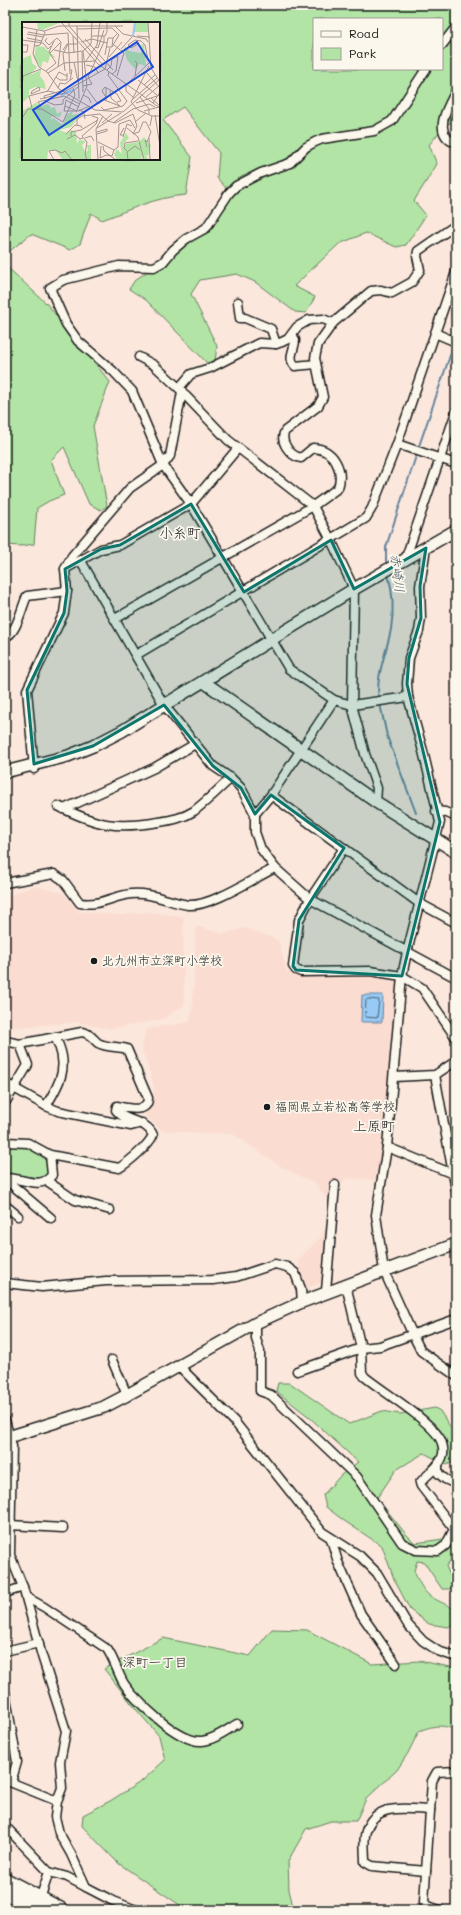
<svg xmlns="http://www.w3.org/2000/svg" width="461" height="1915" viewBox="0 0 461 1915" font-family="Mali,'Klee One',sans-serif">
<rect width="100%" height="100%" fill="#fbe7dc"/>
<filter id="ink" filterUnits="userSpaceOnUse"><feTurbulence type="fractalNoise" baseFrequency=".025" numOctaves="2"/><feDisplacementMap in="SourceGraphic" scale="8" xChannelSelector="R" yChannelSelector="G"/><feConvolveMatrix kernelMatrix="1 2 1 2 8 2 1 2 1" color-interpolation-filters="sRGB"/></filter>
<g filter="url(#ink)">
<g fill="#fbdcd1">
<path d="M34,886L64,893L79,912L121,915L148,912L183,917L184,1005L163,1019L110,1029L77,1022L8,1028L5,1024V897Z"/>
<path d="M196,926L223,934L245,928L278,940L287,972L397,980L379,1180L346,1178L342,1183L337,1191L333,1279L304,1289L298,1260L322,1236L329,1221L330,1203L316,1184L282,1167L233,1134L162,1131L145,1115L153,1099L154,1085L142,1049L146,1029L190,1022L193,1002Z"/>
</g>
<g fill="#b1e4a5" stroke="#668060" fill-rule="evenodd">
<path d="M5,5H456V117L453,122L445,125L429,145L437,164L414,201L426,215L406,245L396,247L366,233L339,244L294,286L315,297L306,313L295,312L255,282L237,274L200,280L191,294L217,346L215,361L207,363L146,300L129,289L135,280L211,228L226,188L217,178L219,153L183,107L163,120L192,157L186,195C155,197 130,210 102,220L91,213L80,244L70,250L31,234L6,254V266L47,304L110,382L93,426L107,506L101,510L89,504L64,447L51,460L64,495L49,501L37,508L34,544L21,546L5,545ZM314,19H442V69H314ZM23,23H159V159H23Z"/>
<path d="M5,1145C13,1146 23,1144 30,1148C40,1152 51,1163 47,1175L42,1179L5,1173Z"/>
<path d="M278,1383H290L349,1424L382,1411L400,1414L435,1408L440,1411L456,1436V1460L447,1465L424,1453L396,1470L377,1498L405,1533L415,1543L443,1539L456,1545V1558H452L446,1566L453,1583L451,1589H442L424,1562L417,1561L414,1571C427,1601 430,1595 456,1610V1623L448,1627L429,1624L410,1610L394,1579L382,1546L343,1520L326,1507L323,1495L341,1475L358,1462L308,1416L276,1391Z"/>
<path d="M272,1629L307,1630L372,1664L419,1661L456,1668V1731C443,1723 432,1726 419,1731L408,1753L397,1770L366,1799L356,1821H331L306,1829L288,1861L289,1890L294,1910H187L118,1863L82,1826L83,1815L110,1801L142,1781L165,1760L159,1736L135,1708L104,1669L163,1638L250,1656Z"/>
</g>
<path fill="#97caf4" stroke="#66849e" d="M362,995H383L382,1022H361Z"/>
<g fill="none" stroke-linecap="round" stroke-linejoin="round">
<path stroke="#4d6272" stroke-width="1" d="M368,999L379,1000L377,1018L365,1017L366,1001Z"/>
<g stroke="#66849e" stroke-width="2">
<path d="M418,449L454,344"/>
<path d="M386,566V547L417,453"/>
<path d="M379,699C375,676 387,652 391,629C394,611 393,592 388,574"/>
<path d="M380,704L387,736L416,813"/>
</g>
<defs>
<g id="street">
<path d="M442,45L456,27"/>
<path d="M456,91C449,105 433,129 451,141L456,140"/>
<path d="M238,302L240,318H245L271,329L276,344"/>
<path d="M435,333L456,342"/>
<path d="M292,334L295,340C295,350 287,357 295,366L316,364"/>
<path d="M139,357L154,365L182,391"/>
<path d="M179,388L191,374L210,368L259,343L276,344L282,342L288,339L297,327L309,320L323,319L333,323"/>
<path d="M397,444L456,464"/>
<path d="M426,548L420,586L421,618L419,631L409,658L407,684L408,697L423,751L440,822L407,952L402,976L387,1147L376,1215L384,1271L412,1333L421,1351L456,1376"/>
<path d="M405,560L456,412"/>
<path d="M81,561L164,705L213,766L231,778L241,788L255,814V832L261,849L275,868L310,899L456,978"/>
<path d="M65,569L101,549L120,545L191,504L238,448"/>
<path d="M115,619L313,506L338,488C344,470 334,449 313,448L301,458C290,456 279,441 285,431L318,406L323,397L315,358L318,344L333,323L371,291L381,290L392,293L412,282L420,270L417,256L418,251L453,227L456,228"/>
<path d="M5,637C17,633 21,609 27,596L67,591"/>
<path d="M136,655L366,518L372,508L397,444L456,272"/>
<path d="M408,697L352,705L334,700L289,669L191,504L163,465L132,391L113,371L78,341L66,324L50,288L63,280L119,266L154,267L163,262L173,250L186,239L206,228L229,193L236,186L261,173L290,163L306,147L315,142L322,139L374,131L392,121L426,69"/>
<path d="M34,769L27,690L64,613L67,591L65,569L72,556L130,488L163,465L170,456L182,392L228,440L313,506L331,540L354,589L352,705L365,754L377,788L376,802"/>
<path d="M271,795L419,903L456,923"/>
<path d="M58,806C98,826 116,829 159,822C172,820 183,818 194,811C207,801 219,789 231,778"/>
<path d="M64,809L154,768L195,744"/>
<path d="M436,811L445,812L456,817"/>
<path d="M255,814L271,795L334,700"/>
<path d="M344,848L310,899L299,920L293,966L296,970L301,972L370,971L402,976L422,988L456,1038"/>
<path d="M5,883L54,874L63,880L80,903C102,906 112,896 131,894C151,892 169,902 188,905C211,907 254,878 275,868"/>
<path d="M5,1041L20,1044L82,1032C90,1033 93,1039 98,1043C107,1048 118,1046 127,1049L148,1098C148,1114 127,1108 117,1106L116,1110C125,1123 146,1119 153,1135C149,1145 129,1162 119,1168L50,1155L28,1143L5,1142"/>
<path d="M435,1075L456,1190"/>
<path d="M394,1077L435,1075L456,1061"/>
<path d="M5,1083L46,1106L58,1111L131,1126L142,1123"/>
<path d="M5,1103L28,1065L20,1044"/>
<path d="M46,1106C61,1082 70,1065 55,1037"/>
<path d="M387,1147L453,1174L456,1173"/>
<path d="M5,1178C22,1177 40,1191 52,1175L50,1155"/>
<path d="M5,1179L51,1218"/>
<path d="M47,1181L75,1200L110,1210"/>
<path d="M5,1205L18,1216"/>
<path d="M5,1283L42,1287L106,1281L213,1280L236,1277L275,1264L287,1267L295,1273L301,1289L302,1302"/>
<path d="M326,1291L335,1185"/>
<path d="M256,1323V1339L260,1351V1391L271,1395L357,1477L402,1543L416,1550L438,1551L446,1545L454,1529L421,1486L420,1483C427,1474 441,1466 443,1454C444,1449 442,1441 439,1437C425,1417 385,1393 365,1377L362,1373L361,1348L346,1285"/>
<path d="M112,1360L127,1395"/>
<path d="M180,1367L234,1421L322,1532L360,1556L377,1573L408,1625L423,1641L438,1651L456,1657"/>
<path d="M297,1371L361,1348L380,1346L456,1319"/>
<path d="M5,1420L12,1446L10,1555L23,1587L42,1656L66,1731L60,1762L62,1788L57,1801L55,1817L59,1833L71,1854L86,1887L111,1900L136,1910"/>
<path d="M438,1465V1473L445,1479L456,1484"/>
<path d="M10,1525L63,1528"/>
<path d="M331,1539L338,1562L361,1614L396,1664"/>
<path d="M5,1593L23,1587"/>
<path d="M26,1597L44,1607L107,1649C114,1659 117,1671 123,1682C134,1700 179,1743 202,1741C214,1740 227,1730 237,1724"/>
<path d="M5,1651L39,1643"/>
<path d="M5,1692L17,1762L11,1782"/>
<path d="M5,1780L57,1801"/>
<path d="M5,1826L49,1872L39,1902"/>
<path d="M426,1871L372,1866L365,1862C365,1853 363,1839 366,1831C375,1802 407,1809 430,1810"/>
<path d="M49,1872L67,1877L86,1887"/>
<path d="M440,1910L427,1906L424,1902L432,1781L437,1772L456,1771"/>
</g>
<g id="secondary">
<path d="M204,682L376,802L456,852"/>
<path d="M5,772L68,756L93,746L122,731L354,589L456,530"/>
<path d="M5,1438L104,1407L127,1395L256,1323L302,1302L456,1244"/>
</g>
<g id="highway">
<path d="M5,1880L61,1910"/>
<path d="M5,1892L39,1910"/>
</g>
</defs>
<use href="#street" stroke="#1c1c1c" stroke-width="11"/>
<use href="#secondary" stroke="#1c1c1c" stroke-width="14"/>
<use href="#highway" stroke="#1c1c1c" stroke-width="17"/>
<use href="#street" stroke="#fbf7ec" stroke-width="8"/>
<use href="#secondary" stroke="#fbf7ec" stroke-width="11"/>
<use href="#highway" stroke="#fbf7ec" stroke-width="14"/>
</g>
</g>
<path fill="#0f766e" fill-opacity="0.2" stroke="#0f766e" stroke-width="3" stroke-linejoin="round" d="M191,504L244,592L331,540L354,589L426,548L420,586L421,618L409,658L407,684L440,822L402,976L296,970L293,966L299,920L344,848L271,795L255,814L241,788L213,766L164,705L93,746L34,764L27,690L64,613L67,591L65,569L101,549L120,545Z"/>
<g fill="#1c1c1c" stroke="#fbf7ec" stroke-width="1.5">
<circle cx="94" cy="961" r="4"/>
<circle cx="267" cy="1107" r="4"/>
</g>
<g text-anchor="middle" stroke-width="3.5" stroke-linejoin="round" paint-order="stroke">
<g font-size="12" fill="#1c1c1c" stroke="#fbf7ec" text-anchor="start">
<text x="102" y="965">北九州市立深町小学校</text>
<text x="275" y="1111">福岡県立若松高等学校</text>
</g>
<g font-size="13" font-style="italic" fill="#475968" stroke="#fbf7ec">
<text transform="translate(398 573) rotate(83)" y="5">赤崎川</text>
</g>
<g font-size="13" fill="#1c1c1c" stroke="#fbf7ec">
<text x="155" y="1667">深町一丁目</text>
</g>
<g font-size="14" fill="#1c1c1c" stroke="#fbf7ec">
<text x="180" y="538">小糸町</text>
<text x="374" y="1131">上原町</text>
</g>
</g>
<g transform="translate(22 22)">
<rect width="138" height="138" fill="#fbe7dc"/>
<path d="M15,0H37V1L20,8L16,7ZM113,0H126V10H112ZM122,22L124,44L117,42L114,48L105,38L102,26L103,24L107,29L118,31L121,28L118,23ZM14,24L22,25L34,36L28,34L26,41L21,39L19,46L12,36ZM9,33L10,41L15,45L8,53L19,48L18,54L22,59L24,67L13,65L7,68V75L0,81V37ZM17,79L15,82L20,84L26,82L29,86L33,85L35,92L40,89L38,95L30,94L28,99L31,96L41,103L44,93L51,89L50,93L56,92L57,94L49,105L37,108L45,111L49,108L54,110L55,122L57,118L64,119L60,123L63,130L66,129L65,123H69V137L41,138L34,129H26L25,138H0V89ZM104,111L107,116L102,121L101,126L104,122L117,120L122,115L129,123L126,134L123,133L127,138H122L119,133L120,138H95L92,132L95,127L100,132L98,121Z" fill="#b1e4a5"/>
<path fill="none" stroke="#97caf4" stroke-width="2" d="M111,14L113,0M39,73L51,68"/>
<path fill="none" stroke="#a2968f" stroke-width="1" d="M39,0L76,42L138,86M47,0V4L80,42M126,0L129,46L138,60M55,4L57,77M93,4L101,12L124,17L126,20M0,5L22,9L37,4H101M55,7L90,6L97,13M15,8L11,32L17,45L25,50L37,67L73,88L101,90L137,58M6,10L22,13M46,11L48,52M5,12L21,15M22,13L46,11M51,14L52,31M70,14H83L85,10V0M115,14L128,15M5,16L20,19M25,16L23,19L27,23L35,16L39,20M63,17L91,48M0,18L21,21L26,27L29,24M59,20L70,17L85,21M115,20L116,22L109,26L106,23L113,18L119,19L123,23L126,37M0,23H6L5,30H0M92,23L102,31L95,54M13,24L18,23L23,11L22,9M73,25L76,26L82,8M85,25H90L97,13M90,25L91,16L95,12M99,27L110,15M32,28L46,31L61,29L69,22L70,0M41,28L45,22H55M60,30L61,70M28,31L38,21M83,33L86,16H91M87,35L100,20M64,39L75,23L78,0M113,39L115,41L113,54M52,40L56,60M56,40L73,39M64,43L73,45L76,51M127,44L109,80L116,88L130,94M36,45L39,20M48,48H50L48,58M85,48L89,44L90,37L96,34L94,49L90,52M24,49L34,41L27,30L32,19M43,49L41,32L46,22M124,50L138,66M26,51L42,41L56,40M34,55L38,58H45V51M116,58L135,73M122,63L133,53M61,64L70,62L66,55L82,20V14M17,65L18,68L9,72L10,69ZM83,65L95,72L99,79L95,80M36,66L38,61L43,62L51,56M84,66V79M0,67L1,54L19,47M65,67L76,82L82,78M88,69L89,76L98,84M25,70L37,50L45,54M42,70L83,47L88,26M61,73L67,76L69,81M7,74L26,69L35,71M7,74L10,86M111,75L104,69V63L127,41M118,75L127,87V92M124,75L138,63M129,76L138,84M18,77L43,71M23,77L22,74L39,69M111,77L135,56M44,78L42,89H56L68,84M44,78L57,85M82,78L84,75L80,69L83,65M82,78L98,84M23,79L33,83L41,82V78L57,64M114,81L138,73M131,81L138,70M43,84L55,89M79,85L82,88L101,84L105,79L86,53L87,50M13,87L19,84L16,80L42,74L58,82M55,88L65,64L61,29M57,88L62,90L63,97M122,89L137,85M133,93L138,124M0,96L6,87H20L41,100L53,73L51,66M113,100L124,91M121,100H124L129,110M80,101L90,92M91,101L111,87L127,82L133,85M55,103V97L60,94L78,92L86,99L93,101L111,92L115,104L111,112M128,104L130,94H138M75,106L99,91M102,106L98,113H102M105,106L116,115L122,138M75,110L85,107V109L75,112M44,112L53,103L59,104L60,106M111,112L117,110L121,100M49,114V110L59,108L76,98M101,115L105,102L110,104M63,116L69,114L72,119M127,116L128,138M45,117L53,113L58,117L61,116M76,120L92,128M81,124L82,129L94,138M125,125L123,118L125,120L129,110M105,129L102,126L103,121L116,119M90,134L92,128L96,125L97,102L108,98L113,106M78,136L84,133L90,134M78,136L79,124M32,138L27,129L33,128L40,131L43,129L50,138M65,138L63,132L65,120L60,114L74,102L76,96L70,94M76,138L74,107L81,94M106,138L105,130L113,124L118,128"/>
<path fill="#1d4ed8" fill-opacity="0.15" stroke="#1d4ed8" stroke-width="2" d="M115,20L131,45L27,113L11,88Z"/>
<rect width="138" height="138" fill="none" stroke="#1c1c1c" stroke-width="2"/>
</g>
<rect width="461" height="1915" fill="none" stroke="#fbf7ec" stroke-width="20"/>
<rect x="10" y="10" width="441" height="1895" fill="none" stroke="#1c1c1c" stroke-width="1.5" filter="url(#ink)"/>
<rect x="313" y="18" width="130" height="52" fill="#fbf7ec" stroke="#a29f99"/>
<rect x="321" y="31" width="20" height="6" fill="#fbf7ec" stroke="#a29f99"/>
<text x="349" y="38" font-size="12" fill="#1c1c1c">Road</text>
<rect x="321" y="48" width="20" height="12" fill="#b1e4a5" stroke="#a29f99"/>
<text x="349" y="58" font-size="12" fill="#1c1c1c">Park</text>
</svg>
